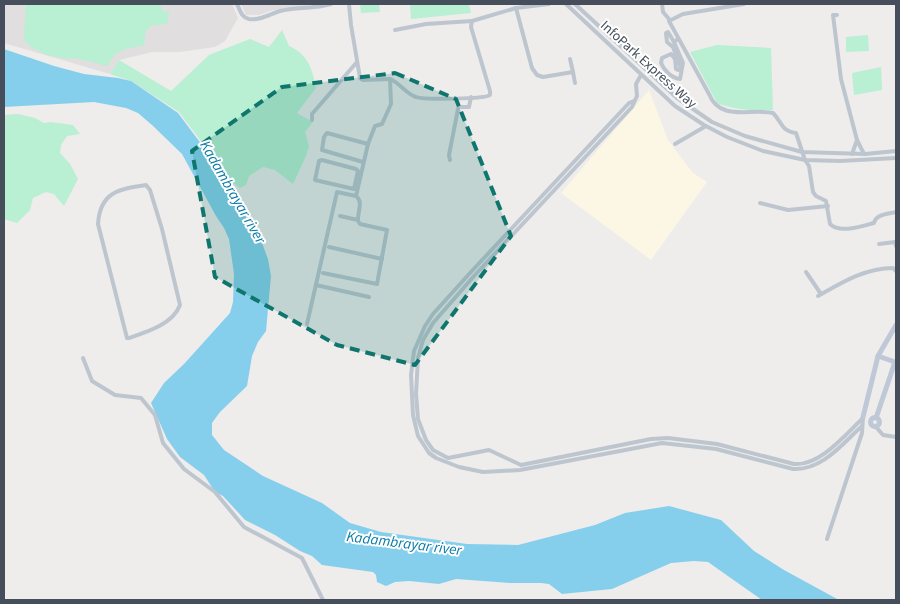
<svg xmlns="http://www.w3.org/2000/svg" width="900" height="604" viewBox="0 0 900 604" font-family="'Source Sans 3',sans-serif">
<rect width="100%" height="100%" fill="#efecec"/>
<path fill="#fcf7e4" d="M649,90L668,140L693,173L707,182L651,260L561,193Z"/>
<g fill="#e0dede">
<path d="M4,4H232L238,18L225,41L215,47L180,52H152L119,60L110,74L4,43Z"/>
<path d="M241,4H307V6L273,10L259,15H246Z"/>
</g>
<g fill="#b9efd2">
<path d="M26,4H160L162,11H169L167,24L149,26V29L146,30L144,45C126,50 116,47 108,66L75,58L67,59L47,55L31,47L24,40Z"/>
<path d="M360,4H379L380,12L361,13Z"/>
<path d="M410,4H469L471,13L411,19Z"/>
<path d="M282,30L289,46C309,55 312,69 316,88L297,113L313,122L305,132L309,146L306,156L293,184L275,170L263,167L249,176L246,185L240,188L235,184L228,182L216,161L179,112L131,81L110,74L119,60L171,91L209,55L250,39L269,47Z"/>
<path d="M868,35L869,51L846,52V37Z"/>
<path d="M717,45L771,48L773,110C753,111 736,110 717,103L690,52Z"/>
<path d="M881,67L882,90L854,95L852,73Z"/>
<path d="M18,114L35,118L44,123L51,122L73,125L80,134L67,136L61,145L60,153L70,164L78,179L64,206L54,194L46,192L33,198L30,210L17,223L4,219V115Z"/>
</g>
<path fill="#85cfed" d="M4,49L54,66L84,74L118,78L131,81L178,113L217,165L228,190L236,199L249,223L262,243L268,259L271,276L266,331L258,342L252,356L247,386L220,412L212,423V435L224,450L263,476L322,503L350,523L381,532L467,544L518,545L595,525L625,513L669,506L721,520L754,551L784,570L839,600H762L708,562L694,561L671,563L612,589L562,594L549,584L541,583H510L456,579L439,584L409,581L395,582L386,586L377,582L376,575L373,572L322,565L312,556L300,551L275,535L245,520L223,496L215,492L204,475L180,457L167,439L151,403L164,383L184,364L230,313L233,302L234,274L229,239L224,228L216,216L182,154L152,125L138,113L126,108L94,102L4,107Z"/>
<g fill="none" stroke-linecap="round" stroke-linejoin="round">
<g stroke="#bdc6cf" stroke-width="4">
<path d="M237,4C240,10 241,17 249,19C259,21 270,14 280,11C296,7 314,9 331,4"/>
<path d="M349,4L351,25L360,78L363,80L390,79"/>
<path d="M566,4L675,106L704,125L727,137L763,151L805,160L840,161L896,158"/>
<path d="M575,4L677,98L712,122L745,136L802,152L865,154L896,151"/>
<path d="M662,4L663,12L669,19"/>
<path d="M744,4L683,14L669,21L709,94C720,122 751,108 773,113C782,122 782,132 796,133L805,160L809,166L813,192L816,196L826,201L830,224C840,234 862,226 874,223C876,214 888,214 896,212"/>
<path d="M516,8L532,68L537,75L543,77L573,72L575,83"/>
<path d="M837,15H833L841,79L857,140"/>
<path d="M395,30L426,24L472,21"/>
<path d="M674,42L668,32L666,33L667,42L673,47L681,68L678,70L676,69L675,59L671,54L662,58L661,63C664,70 671,78 680,79L683,63L674,42L678,39"/>
<path d="M570,59L573,72"/>
<path d="M641,75L636,84L637,96L632,107L474,276L433,323L423,340L418,358L416,394L418,419L426,440L433,450L448,458L489,450L521,465L651,439L668,438L717,444L794,464C820,466 845,435 863,418"/>
<path d="M634,101L629,103L470,273L433,314L425,326L414,351L411,375L413,415L418,436L429,453L436,458L459,467L483,472L520,470L662,443L716,449L793,469C822,471 843,443 862,426"/>
<path d="M312,120V114L357,62"/>
<path d="M675,144L706,126"/>
<path d="M852,154L857,140L864,154"/>
<path d="M322,160L356,169L358,171L354,189L315,180L319,161Z"/>
<path d="M450,160L449,155L458,109L459,107H469L471,97"/>
<path d="M363,162L322,150L324,137L327,133L368,144"/>
<path d="M760,203L788,210L828,206"/>
<path d="M340,216L358,220"/>
<path d="M879,244L895,242L896,246"/>
<path d="M329,247L382,259"/>
<path d="M806,272L821,294"/>
<path d="M323,273L377,284L387,230L360,224L358,221C357,213 364,202 356,196"/>
<path d="M316,285L369,297"/>
<path d="M818,296C841,283 865,268 893,268L896,271"/>
<path d="M307,324L337,192L356,196L368,144L375,126L382,124L391,104L390,79C400,83 406,94 416,97C424,100 485,99 490,95V91L471,27L472,21L516,8L549,4"/>
<path d="M127,338L98,224C100,192 119,189 146,185L150,190L162,229L180,305C173,324 147,332 129,338"/>
<path d="M83,358L92,381L115,395L141,398L155,415L163,443L184,469L215,492L244,527L302,558L323,600"/>
<path d="M876,427L883,435L896,437"/>
<path d="M827,539L862,433L863,417"/>
</g>
<g stroke="#bec8d6" stroke-width="5">
<path d="M863,417L878,356L896,325"/>
<circle cx="875" cy="422" r="4.5"/>
<path d="M876,418L895,362L878,356"/>
</g>
</g>
<path fill="#0f766e" fill-opacity="0.2" stroke="#0f766e" stroke-width="4" stroke-dasharray="10 6" stroke-linejoin="round" d="M395,73L456,99L511,236L415,365L337,345L215,277L192,151L282,87Z"/>
<g text-anchor="middle" stroke-width="4" stroke-linejoin="round" paint-order="stroke">
<g font-size="14" fill="#454e5a" stroke="#fff">
<text transform="translate(649 64) rotate(42)" y="5">InfoPark Express Way</text>
</g>
<g font-size="15" font-style="italic" fill="#0a7ba8" stroke="#fff">
<text transform="translate(233 192) rotate(60)" y="5">Kadambrayar river</text>
<text transform="translate(404 543) rotate(7)" y="5">Kadambrayar river</text>
</g>
</g>
<rect width="900" height="604" fill="none" stroke="#454e5a" stroke-width="10"/>
</svg>
